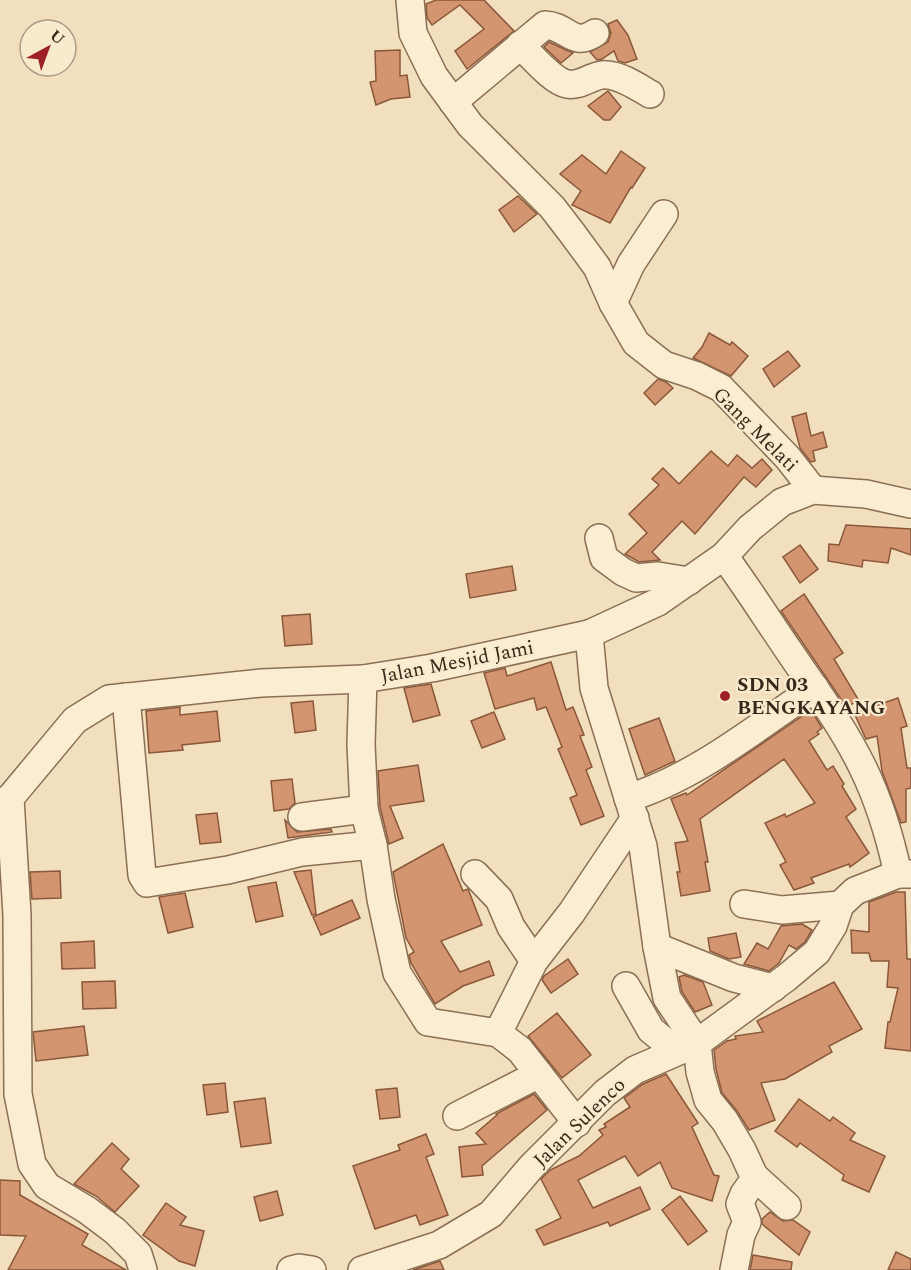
<svg xmlns="http://www.w3.org/2000/svg" width="911" height="1270" viewBox="0 0 911 1270" font-family="Spectral,serif">
<rect width="100%" height="100%" fill="#f1dfbd"/>
<g fill="#d29570" stroke="#8b5739" stroke-width="1.5">
<path d="M436,0H484L514,31L467,69L455,51L484,29L460,5L432,25L427,18L426,4Z"/>
<path d="M617,20L628,35L637,59L625,63L618,61L614,51L602,59L597,60L590,52L608,42L611,33L608,24Z"/>
<path d="M549,42L564,49L573,53L561,63L544,47Z"/>
<path d="M400,50V76L407,75L410,97L391,99L376,105L370,82L376,81L375,51Z"/>
<path d="M608,91L621,107L610,120H604L588,106Z"/>
<path d="M621,151L645,168L632,188L631,187L610,223L572,205L581,191L560,174L582,155L606,174Z"/>
<path d="M518,196L537,214L514,232L499,210Z"/>
<path d="M709,333L730,345L732,342L748,356L731,376L693,358L702,347Z"/>
<path d="M788,351L800,366L774,387L763,369Z"/>
<path d="M658,379L666,382L673,388L655,405L644,393Z"/>
<path d="M806,413L811,436L823,432L827,447L813,451L815,461L811,462L800,448L792,417Z"/>
<path d="M711,451L728,466L737,455L752,468L762,459L772,470L756,487L744,477L695,534L682,521L652,552L660,560L639,562L625,554L647,533L629,514L659,485L652,479L663,468L679,484Z"/>
<path d="M846,525L911,529V555L891,548L888,563L863,560L862,567L828,561L829,544L839,545Z"/>
<path d="M800,545L818,569L800,583L783,557Z"/>
<path d="M512,566L516,590L470,598L466,574Z"/>
<path d="M804,594L843,653L834,659L858,699L847,708L781,611Z"/>
<path d="M310,614L312,644L285,646L282,616Z"/>
<path d="M551,662L566,710L573,707L584,735L580,736L592,767L586,770L604,816L581,825L570,798L577,795L558,749L562,747L546,707L537,710L534,698L495,709L484,673L505,668L507,676Z"/>
<path d="M431,684L440,715L413,722L404,688Z"/>
<path d="M898,698L907,726L901,728L907,768H911V788L906,789V822L901,823L882,771L877,736L866,739L854,713Z"/>
<path d="M313,701L316,730L295,733L291,703Z"/>
<path d="M180,707V715L217,711L220,741L182,745L183,750L149,753L146,711Z"/>
<path d="M811,710L822,728L817,732L819,734L809,741L827,770L833,766L844,784L842,786L856,809L846,817L869,853L850,867L849,864L811,878L814,883L794,890L780,865L786,862L765,823L785,814L786,817L815,803L784,759L700,819L708,862H705L710,891L681,896L677,872H680L675,843L688,841L671,799L686,793L687,795Z"/>
<path d="M494,712L505,739L482,748L471,721Z"/>
<path d="M659,718L675,761L645,775L629,729Z"/>
<path d="M418,765L424,801L390,806L403,838L389,844L380,807L378,771Z"/>
<path d="M292,779L295,803L289,809L274,811L271,781Z"/>
<path d="M217,813L221,842L200,844L196,815Z"/>
<path d="M285,820L297,832L331,829L332,832L288,838Z"/>
<path d="M443,844L463,891L468,889L482,925L441,941L460,972L489,961L494,975L463,986L435,1004L411,963L409,955L414,952L406,938L393,872Z"/>
<path d="M311,870L316,914L312,915L294,872Z"/>
<path d="M60,871L61,898L32,899L30,872Z"/>
<path d="M276,882L283,916L256,922L248,887Z"/>
<path d="M896,892H905L907,959H911V1051L885,1048L888,1022H890L898,988L887,987L889,961H871L869,953H852L851,930L869,932V902Z"/>
<path d="M185,893L193,927L168,933L159,897Z"/>
<path d="M352,900L360,918L321,935L313,917Z"/>
<path d="M802,924L812,930L805,942L796,949L789,945L779,963L769,971L744,964L757,943L768,949L781,926Z"/>
<path d="M736,933L741,957L729,959L710,951L708,938Z"/>
<path d="M94,941L95,968L62,969L61,943Z"/>
<path d="M568,959L578,974L551,993L542,980L544,976Z"/>
<path d="M684,975L703,982L712,1005L695,1012L682,992L679,977Z"/>
<path d="M115,981L116,1008L83,1009L82,982Z"/>
<path d="M834,982L862,1029L829,1046L832,1052L785,1079L761,1083L775,1120L749,1130L737,1111L722,1093L716,1069L714,1050L727,1041L736,1039L735,1036L763,1032L757,1021Z"/>
<path d="M557,1013L591,1055L562,1078L528,1036Z"/>
<path d="M84,1026L88,1055L36,1061L33,1032Z"/>
<path d="M666,1074L698,1123L692,1127L714,1175L719,1176L712,1201L672,1188L660,1162L638,1176L625,1156L578,1180L593,1208L640,1187L650,1209L610,1226L608,1222L544,1245L536,1230L561,1218L541,1179L550,1170L579,1156L603,1135L599,1130L606,1127L604,1124L630,1107L624,1098L643,1084Z"/>
<path d="M225,1083L228,1112L207,1115L203,1085Z"/>
<path d="M397,1088L400,1117L380,1119L376,1090Z"/>
<path d="M534,1094L547,1110L482,1166L483,1175L462,1177L459,1147L486,1144L476,1133L497,1115L496,1114Z"/>
<path d="M265,1098L271,1143L241,1147L234,1102Z"/>
<path d="M799,1099L830,1121L833,1117L855,1133L850,1140L885,1156L869,1192L842,1180L844,1175L800,1143L797,1147L775,1131Z"/>
<path d="M426,1134L434,1154L426,1157L448,1215L420,1225L416,1215L375,1229L353,1166L400,1150L398,1145Z"/>
<path d="M112,1143L129,1159L121,1169L139,1186L115,1212L96,1196L74,1184Z"/>
<path d="M0,1180L20,1181V1195L88,1234L82,1245L126,1270H8L26,1236L0,1235Z"/>
<path d="M277,1191L283,1215L260,1221L254,1197Z"/>
<path d="M680,1196L707,1231L688,1245L662,1210Z"/>
<path d="M166,1203L186,1217L180,1225L204,1231L195,1266L179,1261L143,1235Z"/>
<path d="M770,1212L783,1221L793,1220L810,1232L799,1255L762,1224V1219Z"/>
<path d="M896,1252L911,1259V1270H888Z"/>
<path d="M753,1255L792,1262L791,1270H750Z"/>
<path d="M440,1261L444,1270H413Z"/>
</g>
<g fill="none" stroke-linecap="round" stroke-linejoin="round">
<defs>
<g id="minor">
<path d="M410,0L413,33L434,76L470,125L552,207L572,233L597,267L613,303L636,343L664,365L697,376L721,388L788,458L813,490"/>
<path d="M520,45C531,55 552,81 567,84C581,87 594,73 607,75C622,76 638,87 650,94"/>
<path d="M453,102L545,25C568,26 572,48 595,33"/>
<path d="M613,303L631,264L664,214"/>
<path d="M599,538L604,558L623,572L636,578L658,576L689,581"/>
<path d="M724,556C747,587 767,619 789,651C814,688 842,725 862,766C879,800 890,837 898,874H911"/>
<path d="M589,634L594,688L643,846L657,947L667,998L697,1043L700,1072L708,1100L725,1121L742,1150L754,1176L752,1183L744,1194L740,1204L747,1222L741,1235L734,1270"/>
<path d="M363,679L361,744L364,809L373,845L381,899L397,973L428,1022L498,1033L520,1050L577,1123"/>
<path d="M126,697L142,875L147,883L228,870L302,852L373,845"/>
<path d="M10,798L17,915L18,1094L32,1164L47,1186L87,1210L115,1231L138,1254L143,1270"/>
<path d="M628,798C695,778 757,727 815,688"/>
<path d="M0,803L10,798L75,720L109,699L261,683L363,679L432,668L589,634L658,602L724,556L750,528L782,502L813,490L866,494L911,504"/>
<path d="M302,817L364,809"/>
<path d="M475,874L499,899L511,927L534,961"/>
<path d="M744,904L782,910L840,905"/>
<path d="M657,947L734,978L773,988"/>
<path d="M626,986L651,1030L662,1039L680,1050"/>
<path d="M498,1033L534,961L572,912L635,818"/>
<path d="M457,1116L539,1074"/>
<path d="M754,1176L787,1206"/>
<path d="M291,1270L299,1268L312,1270"/>
<path d="M362,1270L439,1245L491,1214L532,1166L605,1093L635,1070L697,1043L786,978L817,952L833,926L840,905L855,891L898,874"/>
</g>
</defs>
<use href="#minor" stroke="#8a6f55" stroke-width="30"/>
<use href="#minor" stroke="#fbedd1" stroke-width="27"/>
</g>
<circle fill="#9d2127" stroke="#f8eacd" stroke-width="2" cx="725" cy="696" r="6"/>
<g text-anchor="middle" stroke-width="4.5" stroke-linejoin="round" paint-order="stroke">
<g font-size="20" fill="#38281b" stroke="#f8eacd">
<text transform="translate(756 429) rotate(45)" y="7">Gang Melati</text>
<text transform="translate(457 661) rotate(-11)" y="7">Jalan Mesjid Jami</text>
<text transform="translate(579 1122) rotate(-44)" y="7">Jalan Sulenco</text>
</g>
<g font-size="20" font-weight="bold" fill="#38281b" stroke="#f8eacd" text-anchor="start">
<text x="737" y="691">SDN 03<tspan x="737" dy="23">BENGKAYANG</tspan></text>
</g>
</g>
<g transform="translate(48 48) rotate(41)"><circle r="28" fill="#f8eacd" stroke="#ab9c86" stroke-width="1.5"/>
<path d="M0-4.5L10 22L0 15L-10 22Z" fill="#9d2127"/>
<text y="-9" font-size="16" font-weight="bold" text-anchor="middle" fill="#38281b">U</text>
</g>
</svg>
